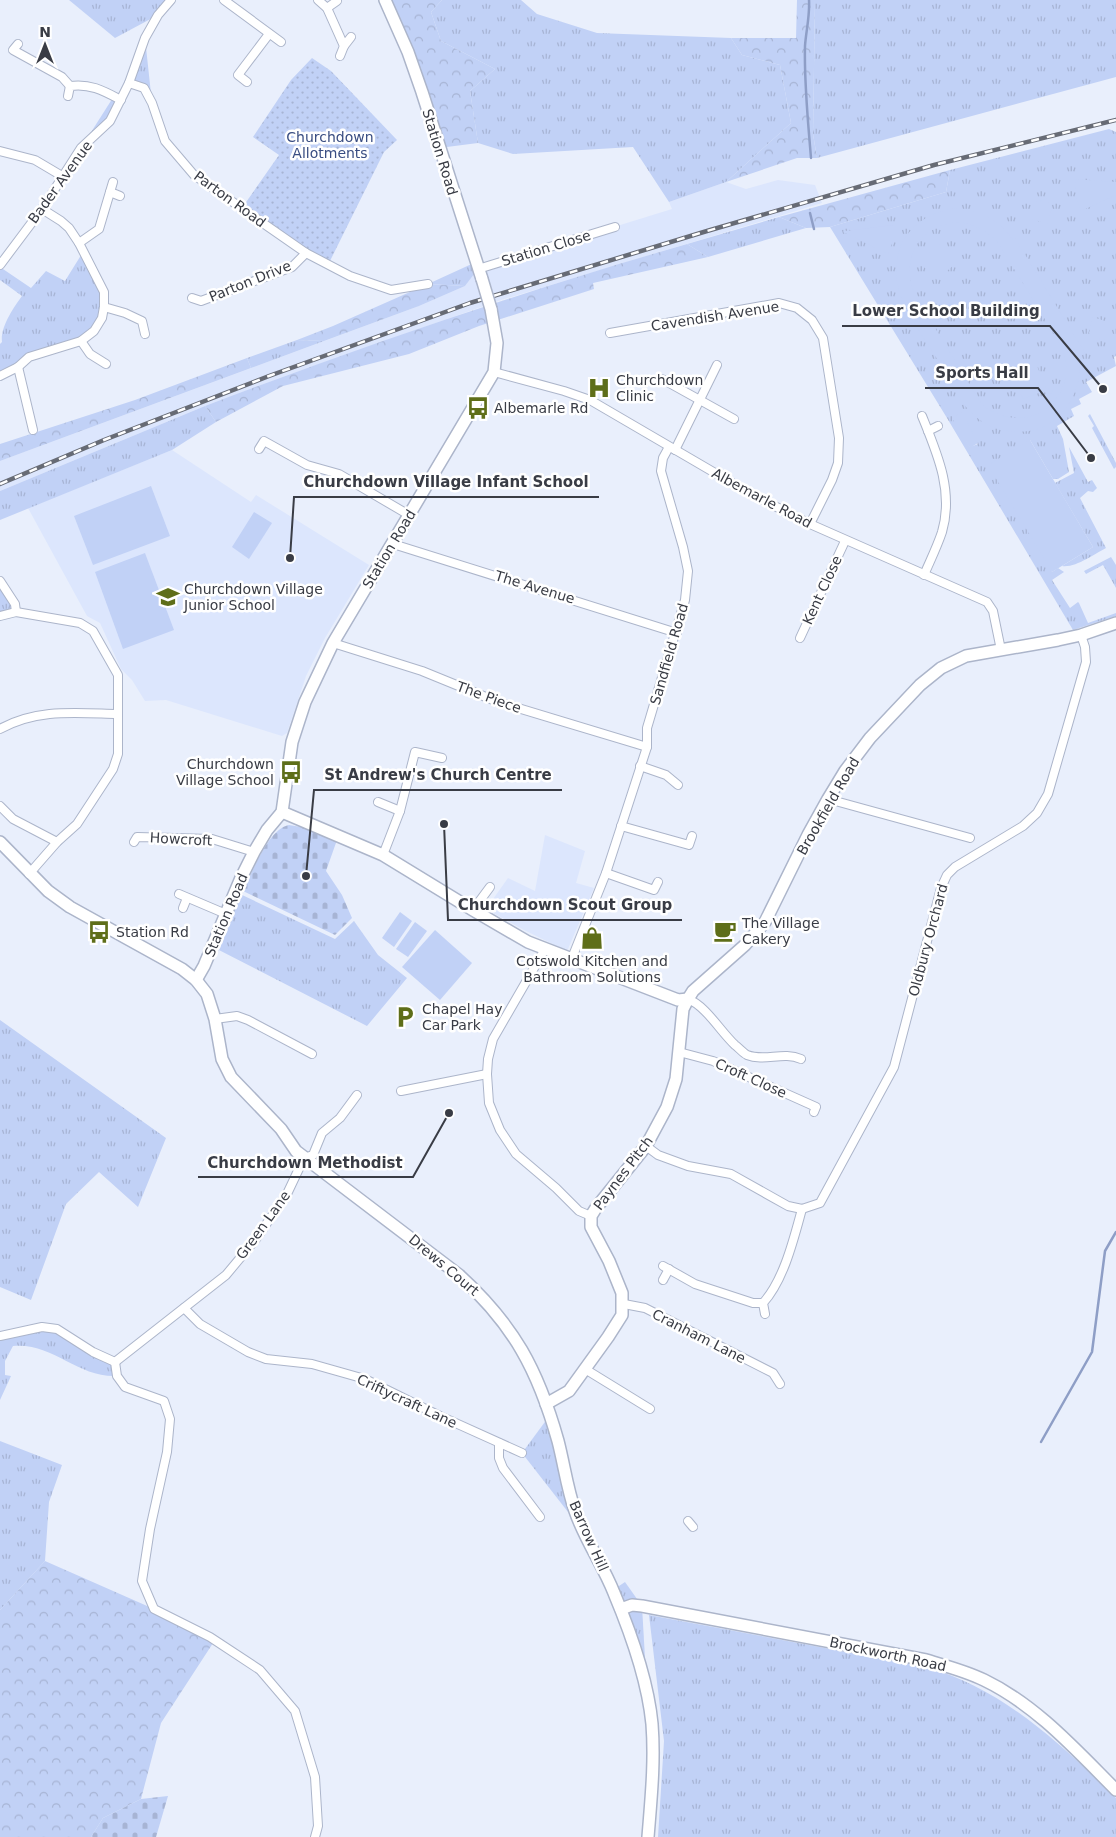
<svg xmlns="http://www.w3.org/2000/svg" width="1116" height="1837" viewBox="0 0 1116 1837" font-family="'DejaVu Sans',sans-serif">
<defs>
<pattern id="grass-tufts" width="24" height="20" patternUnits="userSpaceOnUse" patternTransform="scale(1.25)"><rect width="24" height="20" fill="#c1d1f6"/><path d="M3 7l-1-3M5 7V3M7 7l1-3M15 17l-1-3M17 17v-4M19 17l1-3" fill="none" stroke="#a7b4d4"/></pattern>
<pattern id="forest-crowns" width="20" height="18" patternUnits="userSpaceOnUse" patternTransform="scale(1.25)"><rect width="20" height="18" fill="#c1d1f6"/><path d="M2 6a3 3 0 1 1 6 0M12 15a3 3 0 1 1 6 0" fill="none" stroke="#a7b4d4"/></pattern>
<pattern id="cemetery-stones" width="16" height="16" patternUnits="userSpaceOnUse" patternTransform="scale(1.25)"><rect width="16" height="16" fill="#c1d1f6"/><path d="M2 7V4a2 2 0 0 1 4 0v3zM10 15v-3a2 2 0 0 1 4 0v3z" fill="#a7b4d4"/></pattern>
<pattern id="garden-dots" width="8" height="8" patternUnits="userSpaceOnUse" patternTransform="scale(1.25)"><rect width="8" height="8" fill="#c1d1f6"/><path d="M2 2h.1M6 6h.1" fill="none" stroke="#a7b4d4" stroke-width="1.8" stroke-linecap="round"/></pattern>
</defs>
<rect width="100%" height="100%" fill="#e9effc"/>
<g fill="#dce6fd">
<path d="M778,180L815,185L822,203L501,300L291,374L205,406L0,491V461L419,306L465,286L478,269L672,209L669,202L726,182L746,189Z"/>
<path d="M172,450L251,502L256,495L369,565L325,638L306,676L287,733L282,736L166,700L145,701L132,680L121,669L100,623L87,616L28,508Z"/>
<path d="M545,835L585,851L576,883L594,888L568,949L565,950L524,930L486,909L508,878L535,891Z"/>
</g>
<g fill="url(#grass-tufts)" fill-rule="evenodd">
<path d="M69,0H171L158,15L115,38Z"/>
<path d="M442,0H521L537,14L597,33L731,38L742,55L780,65L791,123L726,182L669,202L633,147L513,154L478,143L470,91L495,69L441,41L431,12Z"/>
<path d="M815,0H1116V77L817,158L813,134Z"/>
<path d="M145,38L152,103L144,88L129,83Z"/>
<path d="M114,96L121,100L110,121L81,148Z"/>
<path d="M1109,129L1116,132V356L1114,357L1116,366L1086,382L1092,392L1079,399L1081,404L1071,409L1074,416L1057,426L1063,439L1069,472L1058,479H1053L1030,440L1052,572L1058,568L1064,572L1052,580L1070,608L1078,602L1079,603L1088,623L1116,613V616L1073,630L947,418L830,227L946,192L950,170ZM959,428L978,444L970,447Z"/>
<path d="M779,217L806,228L708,257L687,244Z"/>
<path d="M83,252L101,284L102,318L81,341L29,357L0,376V344L2,342C0,327 14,307 22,296L0,280V267L31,288L46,271L65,281Z"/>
<path d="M476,262L478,269L465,286L428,284Z"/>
<path d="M297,340L324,341L251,368L247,358Z"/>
<path d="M205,406L216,422L172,450L0,520V491Z"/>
<path d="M1090,414L1116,463V467L1114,469L1092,428L1094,426L1088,416Z"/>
<path d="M1069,447L1088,482L1092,480L1097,488L1093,492L1088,491L1080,498L1106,548C1094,554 1076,568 1062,566L1093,547L1055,483L1074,473Z"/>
<path d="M1111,557L1116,565V588L1103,565L1086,574L1084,571Z"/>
<path d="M0,581L16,612L0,616Z"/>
<path d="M240,894L335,939L354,921L378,955L407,978L367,1026L213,947Z"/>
<path d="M0,1020L166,1138L138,1207L99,1172L66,1204L31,1300L0,1287Z"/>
<path d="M42,1327L57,1329L115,1362L117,1376C78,1378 52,1342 13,1346L5,1361V1375L11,1376L0,1400V1336Z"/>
<path d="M550,1415L575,1511L568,1512L522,1453Z"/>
<path d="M0,1441L62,1465L49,1502L45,1561L0,1610Z"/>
<path d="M625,1582L642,1606L647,1693L613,1590Z"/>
<path d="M649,1615L926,1667C1002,1688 1061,1744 1116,1798V1837H658L664,1741Z"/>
</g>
<g fill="url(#forest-crowns)">
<path d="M385,0H442L431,12L441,41L495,69L470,91L478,143L439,148Z"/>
<path d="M797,0H815L813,134L817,158H797L726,182L791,123L780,65L742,55L731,38H796Z"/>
<path d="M950,170L946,192L830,227L806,228L779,217Z"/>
<path d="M687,244L708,257L593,283L594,289L479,326L409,354L283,386L216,422L205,406C363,346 524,291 687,244Z"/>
<path d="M428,284L465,286L419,306L324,341L297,340L333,326Z"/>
<path d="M247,358L251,368L0,461V444L135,400Z"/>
<path d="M45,1561L154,1609L215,1640L161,1723L141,1799L103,1818L91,1837H0V1610Z"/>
</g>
<g fill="url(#cemetery-stones)">
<path d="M289,825L301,827L337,840L326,871L342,895L352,918L335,935L243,891C252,873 268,829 289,825Z"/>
<path d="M168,1796L156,1837H91L103,1818L141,1799Z"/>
</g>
<path fill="url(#garden-dots)" d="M312,58L331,71L397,140L384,152L328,265L242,208L279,155L253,137L291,80Z"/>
<g fill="#c1d1f6" fill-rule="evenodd">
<path d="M1075,179L1116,182V195L1081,211L1077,199Z"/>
<path d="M1046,198L1052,208L1047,224L1032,219L1037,204L1036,201L1038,200L1039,202Z"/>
<path d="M958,208C981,211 1000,220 1013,240L1015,238L1085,353L1079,357C1082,381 1074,402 1057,418C1035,438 997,435 976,417C961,405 952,383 942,367C928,343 910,320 900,294C886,249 912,213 958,208ZM958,222C974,224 985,230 997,241C1012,266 1028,291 1043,316C1052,331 1063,346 1066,364C1069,384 1055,408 1035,415C1016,422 997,416 982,405L915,295C900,258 918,226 958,222Z"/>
<path d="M893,225V241L888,254L843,232L845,230L846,231Z"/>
<path d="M939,244L956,263L937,280L921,264H914V260H921Z"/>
<path d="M1093,317L1108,322L1103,337L1105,339L1102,340L1101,338L1095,342L1089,333Z"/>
<path d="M1037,366L1046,388L1053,391L1051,394L1044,391L1023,399L1013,376Z"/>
<path d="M962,412L978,443L970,448L952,418Z"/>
<path d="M1030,440L1093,547L1052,572L988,465Z"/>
<path d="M151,486L170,536L93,565L74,516Z"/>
<path d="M254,512L272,523L249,559L232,547Z"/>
<path d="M145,553L174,630L123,649L95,572Z"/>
<path d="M400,912L412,921L394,947L382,938Z"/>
<path d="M415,922L427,931L408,957L396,949Z"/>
<path d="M435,930L472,963L440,1000L402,967Z"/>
</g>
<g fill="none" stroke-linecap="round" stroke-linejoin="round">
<g stroke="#8e9ec6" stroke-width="2.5">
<path d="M809,0C810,16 806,31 805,46C804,83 808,121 811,158"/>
<path d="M810,213L814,229"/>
<path d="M1041,1442L1092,1352L1105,1251L1116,1232"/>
</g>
<defs>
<g id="street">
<path d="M224,0L281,42"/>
<path d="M318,0L327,8L344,46L340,56"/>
<path d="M327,8L337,1"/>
<path d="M18,44L13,50L62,77L70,86"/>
<path d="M344,46L351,37"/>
<path d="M247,82L238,75L269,34"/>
<path d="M129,83L144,88L152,103L165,141L194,175L306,253L350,276L391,290L428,284"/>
<path d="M68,96L70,86C90,83 104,91 121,100"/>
<path d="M0,151L35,160L62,176"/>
<path d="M110,192L120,196"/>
<path d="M79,243L99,229L113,182"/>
<path d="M0,265L42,209L81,148L110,121L129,83L145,38L158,15L171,0"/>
<path d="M478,269L615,227"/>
<path d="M192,298L201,301L292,267L306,253"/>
<path d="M104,307L125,313L142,321L145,334"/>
<path d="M610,333L779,303L797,308L812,320L823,338L839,438L838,463L832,480L810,524"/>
<path d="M81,341L90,354L106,364"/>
<path d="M18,367L33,430"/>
<path d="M494,372L564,391L590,400L751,494L810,524L987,602L993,611L1001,650"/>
<path d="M0,376L18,367L29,357L81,341L94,331L102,318L104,307V292L79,243L69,228L61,221L42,209"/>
<path d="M662,379L734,419"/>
<path d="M922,416C937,453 954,491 942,532C937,547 930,561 924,575"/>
<path d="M928,431L938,426"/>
<path d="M259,449L264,441L307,465L339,474L409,515"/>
<path d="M675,450L717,365"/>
<path d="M393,544L677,633"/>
<path d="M0,581L15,604L16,612"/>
<path d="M0,616L16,612L80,623L93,631L118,675V754L113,769L77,824L57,842L29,874"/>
<path d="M800,638L845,541"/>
<path d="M333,643L422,671L498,702L647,747"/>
<path d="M0,729C37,708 77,713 118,714"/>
<path d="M640,766L666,775L678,785"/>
<path d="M828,799L970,838"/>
<path d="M378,802L400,811"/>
<path d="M0,806L13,819L57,842"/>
<path d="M621,826L689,845L692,836"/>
<path d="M134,842L137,837L212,839L254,852"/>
<path d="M383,855L400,811L415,752L442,758"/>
<path d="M606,873L654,890L658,882"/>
<path d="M179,894L226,914"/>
<path d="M183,908L187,898"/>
<path d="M473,910L490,887"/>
<path d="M545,949L493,1039L488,1059L487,1074L489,1103L500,1130L516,1154L556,1188L579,1211L591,1216"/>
<path d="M572,958L606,873L647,747V728L685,600L688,571L683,547L661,471L663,458L669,447"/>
<path d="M688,999C706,1006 720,1031 735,1045C739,1048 743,1053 747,1055C765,1062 783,1051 801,1059"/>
<path d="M215,1019L237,1016L248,1020L312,1054"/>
<path d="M679,1052L713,1061L816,1107L814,1112"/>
<path d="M401,1091L487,1074"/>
<path d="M646,1146L658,1155L688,1166L731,1174L788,1206L802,1209L820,1203L894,1067L941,888L947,875L955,867L1023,826L1037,813L1048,794L1086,662L1085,647L1081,635"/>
<path d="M663,1266L695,1284L753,1303H763"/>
<path d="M663,1280L669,1269"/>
<path d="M624,1304L645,1308L773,1373L780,1384"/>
<path d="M184,1308L200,1324L248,1352L266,1359L312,1364L365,1379L440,1416L522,1453"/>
<path d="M765,1314L763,1303C784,1280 794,1238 802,1209"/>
<path d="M0,1336L42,1327L57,1329L93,1352L115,1362"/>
<path d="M115,1362L117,1376L125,1387L164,1401L170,1419L167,1452L150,1529L142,1581L154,1609L210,1637L260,1670L295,1711L315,1777L318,1826L315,1837"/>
<path d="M115,1362L226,1275L256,1239L287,1194L304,1158L313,1155L322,1133L340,1118L357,1095"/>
<path d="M585,1369L650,1409"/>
<path d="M499,1443V1458L503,1468L540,1517"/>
<path d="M688,1521L693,1527"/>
</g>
<g id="secondary">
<path d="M385,0L408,52L422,92L482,279"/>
<path d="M282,812L383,855L473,910L528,942L678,1000L688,999"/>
<path d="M0,842L48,891L70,907L182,969L196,980L207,994L215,1019L222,1059L231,1077L281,1129L296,1151L459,1275C514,1325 538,1370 558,1441C564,1464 567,1488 575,1511C585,1540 603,1565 614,1593C630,1631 648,1682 652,1724C655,1762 651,1799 648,1837"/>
<path d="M196,980L204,966L241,878L254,852L267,830L282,812L292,742L305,702L333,643L494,372L497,343L491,309"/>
<path d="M546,1404L569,1391L608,1337L622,1315V1293L609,1261L591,1227V1216L596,1208L646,1146L667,1107L676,1079L683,1009L688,999L693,991L745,945L765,922L808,835L828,799L845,771L870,738L920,685L941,668L966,656L1058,640L1081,635L1116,623"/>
<path d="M621,1609L632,1605L642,1606L926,1660C946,1666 966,1671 984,1680C1036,1705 1076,1750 1116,1790"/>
</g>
</defs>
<use href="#street" stroke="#acb5ca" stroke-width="10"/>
<use href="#secondary" stroke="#acb5ca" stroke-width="14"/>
<use href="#street" stroke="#fff" stroke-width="8"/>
<use href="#secondary" stroke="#fff" stroke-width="11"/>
<defs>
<path id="rail" d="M0,484L104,440L269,376L470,303L707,231L934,165L1116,120"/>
</defs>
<use href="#rail" stroke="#676b75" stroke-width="4.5"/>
<use href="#rail" stroke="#fff" stroke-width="2.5" stroke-dasharray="8" stroke-linecap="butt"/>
<defs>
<path id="secondary-bridge" d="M482,279L491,309"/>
</defs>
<use href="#secondary-bridge" stroke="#acb5ca" stroke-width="14" stroke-linecap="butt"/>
<use href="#secondary-bridge" stroke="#fff" stroke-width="11"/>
</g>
<defs>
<symbol id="hospital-bare" viewBox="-9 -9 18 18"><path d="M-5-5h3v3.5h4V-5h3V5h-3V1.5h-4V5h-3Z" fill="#5e6e19" stroke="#fff" stroke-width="2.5" paint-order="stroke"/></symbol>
<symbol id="bus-bare" viewBox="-9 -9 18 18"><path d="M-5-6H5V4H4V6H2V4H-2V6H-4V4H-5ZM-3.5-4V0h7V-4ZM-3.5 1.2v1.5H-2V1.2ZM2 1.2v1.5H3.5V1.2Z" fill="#5e6e19" stroke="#fff" stroke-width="2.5" paint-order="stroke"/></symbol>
<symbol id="school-bare" viewBox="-9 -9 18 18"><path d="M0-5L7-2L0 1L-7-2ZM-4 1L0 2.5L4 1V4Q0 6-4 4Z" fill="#5e6e19" stroke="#fff" stroke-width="2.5" paint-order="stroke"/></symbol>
<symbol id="cafe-bare" viewBox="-9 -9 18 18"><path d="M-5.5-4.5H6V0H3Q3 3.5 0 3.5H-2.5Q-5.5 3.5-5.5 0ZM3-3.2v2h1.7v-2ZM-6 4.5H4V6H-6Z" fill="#5e6e19" stroke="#fff" stroke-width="2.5" paint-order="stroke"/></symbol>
<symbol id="shop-bare" viewBox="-9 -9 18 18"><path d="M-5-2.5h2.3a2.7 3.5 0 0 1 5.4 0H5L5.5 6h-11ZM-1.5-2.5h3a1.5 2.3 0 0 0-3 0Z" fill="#5e6e19" stroke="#fff" stroke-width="2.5" paint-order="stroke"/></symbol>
<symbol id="parking-bare" viewBox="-9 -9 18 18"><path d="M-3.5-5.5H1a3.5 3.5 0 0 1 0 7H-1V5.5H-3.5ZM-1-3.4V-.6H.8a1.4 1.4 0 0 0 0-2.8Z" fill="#5e6e19" stroke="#fff" stroke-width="2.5" paint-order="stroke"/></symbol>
</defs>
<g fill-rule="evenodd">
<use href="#hospital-bare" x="583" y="372" width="32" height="32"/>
<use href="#bus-bare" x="462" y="392" width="32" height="32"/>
<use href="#school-bare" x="152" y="581" width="32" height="32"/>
<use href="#bus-bare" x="275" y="756" width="32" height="32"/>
<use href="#cafe-bare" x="709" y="915" width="32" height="32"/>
<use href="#bus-bare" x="83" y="916" width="32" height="32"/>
<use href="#shop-bare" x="576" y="922" width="32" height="32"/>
<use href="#parking-bare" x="389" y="1001" width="32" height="32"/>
</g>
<g text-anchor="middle" stroke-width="5" stroke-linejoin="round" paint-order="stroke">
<g font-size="14" fill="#394d82" stroke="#fff">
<text x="330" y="142">Churchdown<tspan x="330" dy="16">Allotments</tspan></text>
</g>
<g font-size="14" fill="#393c45" stroke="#fff">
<text transform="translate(440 152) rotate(73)" y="5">Station Road</text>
<text transform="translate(60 182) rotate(-54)" y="5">Bader Avenue</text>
<text transform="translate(230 199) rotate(36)" y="5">Parton Road</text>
<text transform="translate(546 248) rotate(-17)" y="5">Station Close</text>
<text transform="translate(250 281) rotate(-22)" y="5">Parton Drive</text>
<text transform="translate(715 316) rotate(-9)" y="5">Cavendish Avenue</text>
<text transform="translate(762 498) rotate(28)" y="5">Albemarle Road</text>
<text transform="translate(389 549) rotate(-59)" y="5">Station Road</text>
<text transform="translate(535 587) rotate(17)" y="5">The Avenue</text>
<text transform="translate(822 590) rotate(-65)" y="5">Kent Close</text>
<text transform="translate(669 654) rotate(-74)" y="5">Sandfield Road</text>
<text transform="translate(489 697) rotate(20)" y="5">The Piece</text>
<text transform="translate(828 806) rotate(-60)" y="5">Brookfield Road</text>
<text transform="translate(181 839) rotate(3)" y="5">Howcroft</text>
<text transform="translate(226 915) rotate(-67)" y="5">Station Road</text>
<text transform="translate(928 940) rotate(-75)" y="5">Oldbury Orchard</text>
<text transform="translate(751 1078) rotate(24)" y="5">Croft Close</text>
<text transform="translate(623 1173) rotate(-53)" y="5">Paynes Pitch</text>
<text transform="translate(263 1225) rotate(-54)" y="5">Green Lane</text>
<text transform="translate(444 1265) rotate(40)" y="5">Drews Court</text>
<text transform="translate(699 1336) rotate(27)" y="5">Cranham Lane</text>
<text transform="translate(407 1401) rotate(25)" y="5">Criftycraft Lane</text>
<text transform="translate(589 1536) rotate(66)" y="5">Barrow Hill</text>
<text transform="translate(888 1654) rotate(12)" y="5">Brockworth Road</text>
</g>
<g font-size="14" fill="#393c45" stroke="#fff" text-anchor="start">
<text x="616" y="385">Churchdown<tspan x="616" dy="16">Clinic</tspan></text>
<text x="494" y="413">Albemarle Rd</text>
<text x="184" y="594">Churchdown Village<tspan x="184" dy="16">Junior School</tspan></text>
<text x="274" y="769" text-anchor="end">Churchdown<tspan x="274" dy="16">Village School</tspan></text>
<text x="742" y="928">The Village<tspan x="742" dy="16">Cakery</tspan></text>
<text x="116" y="937">Station Rd</text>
<text x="592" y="966" text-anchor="middle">Cotswold Kitchen and<tspan x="592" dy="16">Bathroom Solutions</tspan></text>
<text x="422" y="1014">Chapel Hay<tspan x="422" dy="16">Car Park</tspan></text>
</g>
</g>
<path fill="none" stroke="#393c45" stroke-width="2" d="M1103 389L1050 326H842M1091 458L1038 388H925M290 558L294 497H599M306 876L314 790H562M444 824L448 920H682M449 1113L413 1177H198"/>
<g fill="#393c45" stroke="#fff" stroke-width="2">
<circle cx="1103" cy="389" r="5"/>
<circle cx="1091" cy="458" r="5"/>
<circle cx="290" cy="558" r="5"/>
<circle cx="306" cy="876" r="5"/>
<circle cx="444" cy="824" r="5"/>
<circle cx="449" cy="1113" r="5"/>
</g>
<g font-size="15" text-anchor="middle" font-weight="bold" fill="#393c45" stroke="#fff" stroke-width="5" stroke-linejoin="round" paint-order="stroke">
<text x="946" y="316">Lower School Building</text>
<text x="982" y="378">Sports Hall</text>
<text x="446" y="487">Churchdown Village Infant School</text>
<text x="438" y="780">St Andrew's Church Centre</text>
<text x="565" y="910">Churchdown Scout Group</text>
<text x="305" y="1168">Churchdown Methodist</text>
</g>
<g transform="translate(45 45)" stroke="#ffffff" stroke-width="4" paint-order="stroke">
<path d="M0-4L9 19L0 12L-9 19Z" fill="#393c45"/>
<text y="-8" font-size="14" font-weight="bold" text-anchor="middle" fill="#393c45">N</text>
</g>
</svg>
